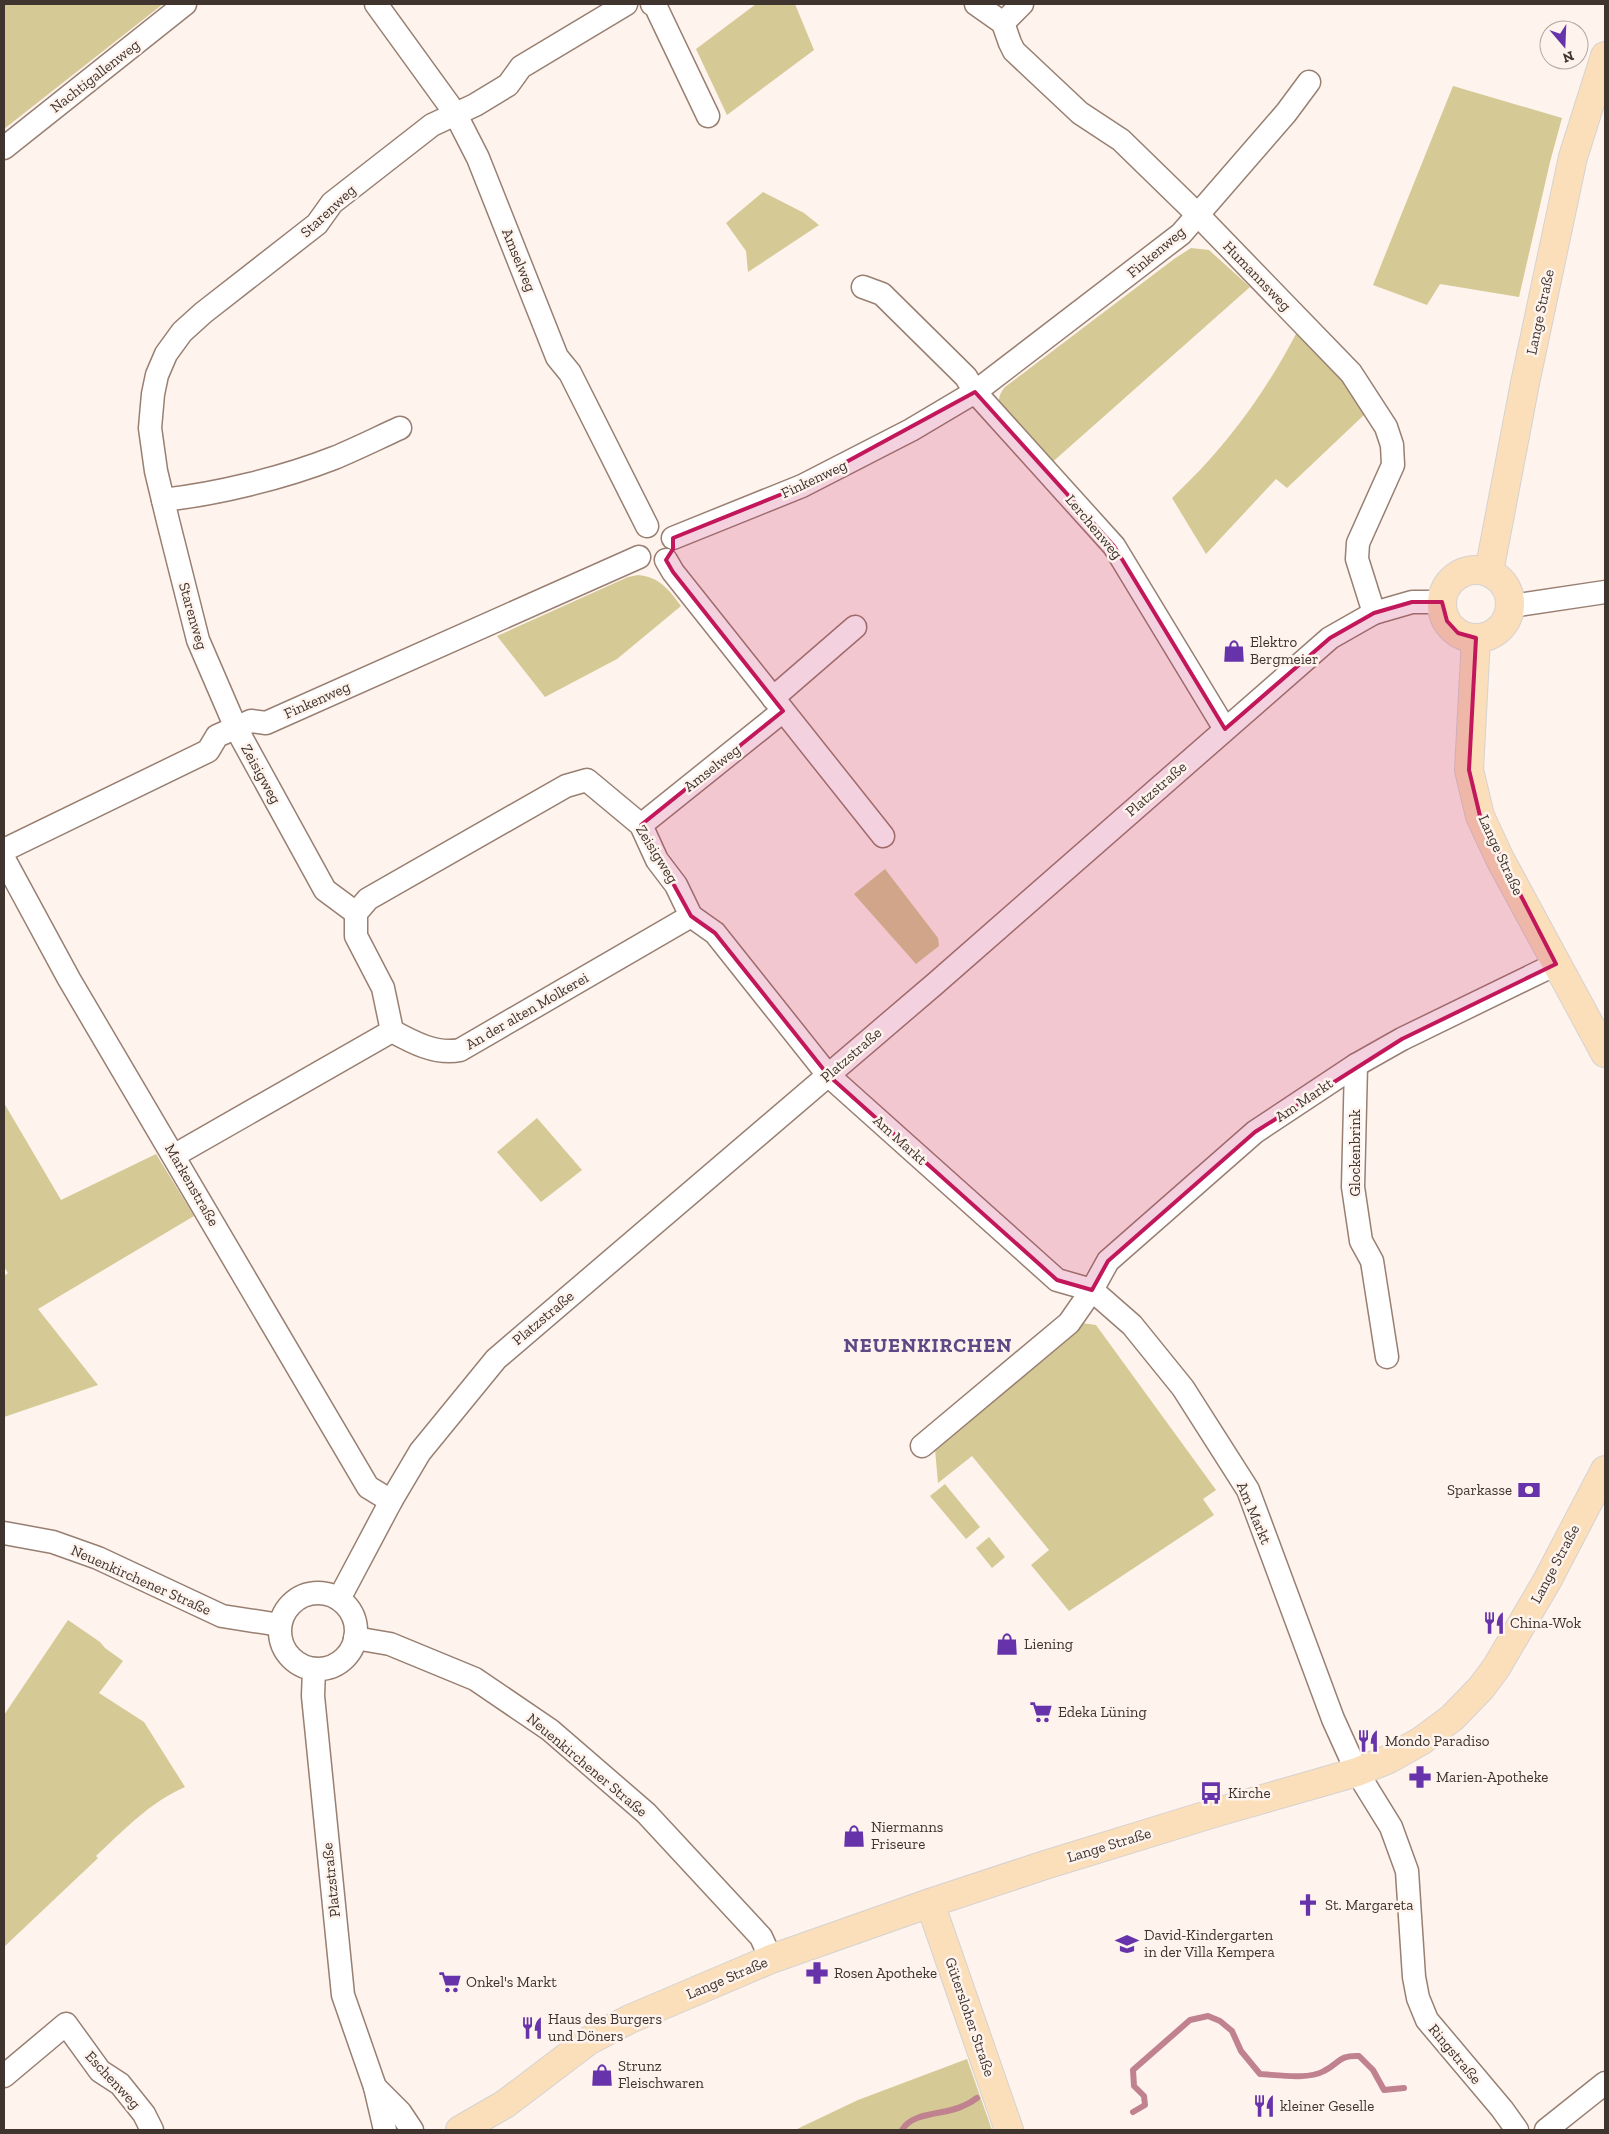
<svg xmlns="http://www.w3.org/2000/svg" width="1609" height="2134" viewBox="0 0 1609 2134" font-family="'Zilla Slab',serif">
<rect width="100%" height="100%" fill="#fef3ed"/>
<g fill="#d5c995">
<path d="M4,4H163L4,129Z"/>
<path d="M756,4H795L814,50L727,115L696,49Z"/>
<path d="M1453,86L1562,118L1550,162L1519,297L1440,284L1427,305L1373,285Z"/>
<path d="M763,192L804,213L819,225L748,272L746,251L726,223Z"/>
<path d="M1191,248L1209,250L1250,287L1048,466L999,407C998,398 1000,393 1005,387L1174,259Z"/>
<path d="M1297,332L1330,364L1365,414L1287,488L1276,479L1206,554L1172,498C1225,448 1263,397 1297,332Z"/>
<path d="M638,575C660,577 669,590 681,606L617,659L545,697L497,636L628,577Z"/>
<path d="M885,869L938,938L939,946L916,964L854,894Z"/>
<path d="M4,1103L61,1200L156,1154L194,1216L38,1309L98,1385L4,1417V1276L8,1273L4,1267Z"/>
<path d="M537,1118L582,1170L541,1202L497,1152Z"/>
<path d="M1082,1323L1096,1325L1216,1490L1203,1499L1214,1515L1069,1611L1031,1565L1049,1550L972,1456L938,1483L935,1449Z"/>
<path d="M945,1484L980,1527L966,1539L930,1496Z"/>
<path d="M989,1537L1005,1557L992,1568L976,1548Z"/>
<path d="M68,1620L100,1642L105,1648L123,1661L99,1693L144,1722L185,1787C150,1802 124,1830 96,1856L98,1858L4,1947V1715Z"/>
<path d="M967,2059L992,2130H795L858,2100Z"/>
</g>
<g fill="none" stroke-linecap="round" stroke-linejoin="round">
<g stroke="#c1828f" stroke-width="6">
<path d="M1133,2112L1145,2105L1144,2096L1134,2086L1133,2070L1190,2020L1208,2016L1220,2021L1232,2031L1241,2051L1260,2074C1278,2075 1308,2080 1324,2071C1340,2063 1338,2055 1359,2056L1373,2070L1384,2090L1404,2088"/>
<path d="M902,2130C913,2111 946,2115 963,2106C968,2104 973,2101 977,2098"/>
</g>
<defs>
<g id="minor">
<path d="M376,4L455,113L478,158L557,357L570,373L647,526"/>
<path d="M652,4L655,5L708,116"/>
<path d="M976,4L1003,23L1010,43L1014,51L1080,113L1121,140L1198,215L1351,373L1386,427L1392,445L1393,465L1358,543L1357,559L1374,613"/>
<path d="M1003,23L1022,4"/>
<path d="M4,148L185,4"/>
<path d="M863,287L882,294L966,377L975,392L1114,546L1225,729"/>
<path d="M163,500C217,494 283,478 334,458C356,449 378,438 400,428"/>
<path d="M673,538L802,486L911,430L975,392L1181,234L1286,113L1309,82"/>
<path d="M666,560L673,572L883,836"/>
<path d="M1511,606L1605,592"/>
<path d="M773,698L855,627"/>
<path d="M641,825L783,711"/>
<path d="M4,850L208,751L217,736L251,721L266,723L639,557"/>
<path d="M4,859L69,979L368,1487L391,1501"/>
<path d="M356,913L325,890L236,728L198,640L168,521L156,471L150,428L153,394L157,375L166,354L182,332L203,313L317,224L332,203L432,125L475,105L508,85L521,67L626,4"/>
<path d="M392,1031L383,988L356,936V913L368,899L566,786L587,780L641,825L657,860L676,885L691,916L715,933L828,1075L1057,1280L1092,1290L1132,1325L1183,1388L1248,1490L1333,1719L1357,1772L1391,1827L1407,1871L1414,1977L1418,1998L1427,2020L1502,2109L1517,2130"/>
<path d="M1356,1065L1353,1187L1361,1241L1372,1261L1387,1357"/>
<path d="M175,1155L392,1031C412,1042 436,1055 460,1050L691,916"/>
<path d="M922,1446L1069,1323L1092,1290L1108,1261L1255,1132L1356,1065L1402,1039L1556,964"/>
<path d="M4,1533L53,1542L98,1558L222,1616L280,1625"/>
<circle cx="318" cy="1631" r="38"/>
<path d="M339,1599L391,1501L420,1452L496,1359L936,983L1330,638L1374,613L1412,602H1442"/>
<path d="M355,1638L390,1644L475,1679L550,1730L646,1813L761,1937L771,1959"/>
<path d="M314,1669L313,1696L343,1995L375,2087L385,2130"/>
<path d="M4,2076L66,2024L100,2071L120,2084L144,2114L152,2130"/>
<path d="M375,2087L400,2112L412,2130"/>
<path d="M1546,2130L1605,2083"/>
</g>
<g id="major">
<circle cx="1476" cy="604" r="34"/>
<path d="M1489,572L1525,383L1573,157L1605,56"/>
<path d="M1476,638L1469,770L1480,816L1500,859L1605,1053"/>
<path d="M930,1903L1009,2130"/>
<path d="M460,2130L505,2104L588,2041L630,2019L771,1959L930,1903L1045,1865L1214,1813L1357,1772L1389,1759L1421,1741L1452,1718L1481,1688L1496,1668L1547,1581L1605,1470"/>
</g>
</defs>
<use href="#minor" stroke="#987f71" stroke-width="25"/>
<use href="#major" stroke="#d5d2d1" stroke-width="30"/>
<use href="#minor" stroke="#fff" stroke-width="22"/>
<use href="#major" stroke="#fbdfbb" stroke-width="28"/>
</g>
<path fill="#c2185b" fill-opacity="0.2" stroke="#c2185b" stroke-width="4" stroke-linejoin="round" d="M975,392L1114,546L1225,729L1330,638L1374,613L1412,602H1442L1447,621L1458,633L1476,638L1469,770L1480,816L1556,964L1402,1039L1255,1132L1108,1261L1092,1290L1057,1280L828,1075L715,933L691,916L641,825L783,711L673,572L666,560L673,549V538L802,486Z"/>
<defs>
<symbol id="shop-bare" viewBox="-9 -9 18 18"><path d="M-5-2.5h2.3a2.7 3.5 0 0 1 5.4 0H5L5.5 6h-11ZM-1.5-2.5h3a1.5 2.3 0 0 0-3 0Z" fill="#6733aa" stroke="#fef3ed" stroke-width="2.5" paint-order="stroke"/></symbol>
<symbol id="bank-bare" viewBox="-9 -9 18 18"><path d="M-6-4H6V4H-6ZM0-2.3a2.3 2.3 0 1 0 0 4.6a2.3 2.3 0 1 0 0-4.6Z" fill="#6733aa" stroke="#fef3ed" stroke-width="2.5" paint-order="stroke"/></symbol>
<symbol id="restaurant-bare" viewBox="-9 -9 18 18"><path d="M-5-6h1v4h1v-4h1v4h1v-4h1v5L-1.5 .5V6h-2V.5L-5-1ZM5-6V6H3V1.5H1.5Q1.5-4 5-6Z" fill="#6733aa" stroke="#fef3ed" stroke-width="2.5" paint-order="stroke"/></symbol>
<symbol id="supermarket-bare" viewBox="-9 -9 18 18"><path d="M-6-5.5h2.5l.6 2H6L4.5 2H-2.5L-4.4-4H-6ZM-1.5 3.2a1.3 1.3 0 1 0 .1 0ZM3 3.2a1.3 1.3 0 1 0 .1 0Z" fill="#6733aa" stroke="#fef3ed" stroke-width="2.5" paint-order="stroke"/></symbol>
<symbol id="pharmacy-bare" viewBox="-9 -9 18 18"><path d="M-2-6h4v4h4v4h-4v4h-4v-4h-4v-4h4Z" fill="#6733aa" stroke="#fef3ed" stroke-width="2.5" paint-order="stroke"/></symbol>
<symbol id="bus-bare" viewBox="-9 -9 18 18"><path d="M-5-6H5V4H4V6H2V4H-2V6H-4V4H-5ZM-3.5-4V0h7V-4ZM-3.5 1.2v1.5H-2V1.2ZM2 1.2v1.5H3.5V1.2Z" fill="#6733aa" stroke="#fef3ed" stroke-width="2.5" paint-order="stroke"/></symbol>
<symbol id="church-bare" viewBox="-9 -9 18 18"><path d="M-1.2-6h2.4v3.5h3.3v2.4h-3.3V6h-2.4V-.1h-3.3v-2.4h3.3Z" fill="#6733aa" stroke="#fef3ed" stroke-width="2.5" paint-order="stroke"/></symbol>
<symbol id="school-bare" viewBox="-9 -9 18 18"><path d="M0-5L7-2L0 1L-7-2ZM-4 1L0 2.5L4 1V4Q0 6-4 4Z" fill="#6733aa" stroke="#fef3ed" stroke-width="2.5" paint-order="stroke"/></symbol>
</defs>
<g fill-rule="evenodd">
<use href="#shop-bare" x="1218" y="635" width="32" height="32"/>
<use href="#bank-bare" x="1513" y="1474" width="32" height="32"/>
<use href="#restaurant-bare" x="1478" y="1607" width="32" height="32"/>
<use href="#shop-bare" x="991" y="1628" width="32" height="32"/>
<use href="#supermarket-bare" x="1025" y="1696" width="32" height="32"/>
<use href="#restaurant-bare" x="1352" y="1725" width="32" height="32"/>
<use href="#pharmacy-bare" x="1404" y="1761" width="32" height="32"/>
<use href="#bus-bare" x="1195" y="1777" width="32" height="32"/>
<use href="#shop-bare" x="838" y="1820" width="32" height="32"/>
<use href="#church-bare" x="1292" y="1889" width="32" height="32"/>
<use href="#school-bare" x="1111" y="1928" width="32" height="32"/>
<use href="#pharmacy-bare" x="801" y="1957" width="32" height="32"/>
<use href="#supermarket-bare" x="434" y="1966" width="32" height="32"/>
<use href="#restaurant-bare" x="516" y="2012" width="32" height="32"/>
<use href="#shop-bare" x="586" y="2059" width="32" height="32"/>
<use href="#restaurant-bare" x="1248" y="2090" width="32" height="32"/>
</g>
<g text-anchor="middle" stroke-width="5" stroke-linejoin="round" paint-order="stroke">
<g font-size="15" fill="#3f342e" stroke="#fef3ed">
<text transform="translate(95 76) rotate(-38)" y="5">Nachtigallenweg</text>
<text transform="translate(328 211) rotate(-43)" y="5">Starenweg</text>
<text transform="translate(1156 252) rotate(-40)" y="5">Finkenweg</text>
<text transform="translate(519 260) rotate(68)" y="5">Amselweg</text>
<text transform="translate(1257 276) rotate(46)" y="5">Humannsweg</text>
<text transform="translate(1540 312) rotate(-78)" y="5">Lange Straße</text>
<text transform="translate(814 479) rotate(-25)" y="5">Finkenweg</text>
<text transform="translate(1094 527) rotate(50)" y="5">Lerchenweg</text>
<text transform="translate(193 616) rotate(74)" y="5">Starenweg</text>
<text transform="translate(317 700) rotate(-24)" y="5">Finkenweg</text>
<text transform="translate(712 768) rotate(-38)" y="5">Amselweg</text>
<text transform="translate(261 774) rotate(61)" y="5">Zeisigweg</text>
<text transform="translate(1156 789) rotate(-41)" y="5">Platzstraße</text>
<text transform="translate(657 854) rotate(58)" y="5">Zeisigweg</text>
<text transform="translate(1501 855) rotate(65)" y="5">Lange Straße</text>
<text transform="translate(527 1011) rotate(-30)" y="5">An der alten Molkerei</text>
<text transform="translate(851 1055) rotate(-41)" y="5">Platzstraße</text>
<text transform="translate(1304 1100) rotate(-34)" y="5">Am Markt</text>
<text transform="translate(900 1140) rotate(42)" y="5">Am Markt</text>
<text transform="translate(1355 1153) rotate(-90)" y="5">Glockenbrink</text>
<text transform="translate(192 1185) rotate(60)" y="5">Markenstraße</text>
<text transform="translate(543 1318) rotate(-40)" y="5">Platzstraße</text>
<text transform="translate(1254 1513) rotate(67)" y="5">Am Markt</text>
<text transform="translate(1555 1564) rotate(-62)" y="5">Lange Straße</text>
<text transform="translate(141 1580) rotate(24)" y="5">Neuenkirchener Straße</text>
<text transform="translate(587 1765) rotate(40)" y="5">Neuenkirchener Straße</text>
<text transform="translate(1109 1845) rotate(-17)" y="5">Lange Straße</text>
<text transform="translate(331 1880) rotate(-96)" y="5">Platzstraße</text>
<text transform="translate(727 1978) rotate(-23)" y="5">Lange Straße</text>
<text transform="translate(970 2017) rotate(71)" y="5">Gütersloher Straße</text>
<text transform="translate(1455 2054) rotate(50)" y="5">Ringstraße</text>
<text transform="translate(113 2080) rotate(47)" y="5">Eschenweg</text>
</g>
<g font-size="15" fill="#3f342e" stroke="#fef3ed" text-anchor="start">
<text x="1250" y="647">Elektro<tspan x="1250" dy="17">Bergmeier</tspan></text>
<text x="1512" y="1495" text-anchor="end">Sparkasse</text>
<text x="1510" y="1628">China-Wok</text>
<text x="1024" y="1649">Liening</text>
<text x="1058" y="1717">Edeka Lüning</text>
<text x="1385" y="1746">Mondo Paradiso</text>
<text x="1436" y="1782">Marien-Apotheke</text>
<text x="1228" y="1798">Kirche</text>
<text x="871" y="1832">Niermanns<tspan x="871" dy="17">Friseure</tspan></text>
<text x="1325" y="1910">St. Margareta</text>
<text x="1144" y="1940">David-Kindergarten<tspan x="1144" dy="17">in der Villa Kempera</tspan></text>
<text x="834" y="1978">Rosen Apotheke</text>
<text x="466" y="1987">Onkel's Markt</text>
<text x="548" y="2024">Haus des Burgers<tspan x="548" dy="17">und Döners</tspan></text>
<text x="618" y="2071">Strunz<tspan x="618" dy="17">Fleischwaren</tspan></text>
<text x="1280" y="2111">kleiner Geselle</text>
</g>
<g font-size="20" font-weight="bold" letter-spacing="1" fill="#5e4886" stroke="#fef3ed">
<text x="928" y="1352">NEUENKIRCHEN</text>
</g>
</g>
<rect width="1609" height="2134" fill="none" stroke="#3f342e" stroke-width="10"/>
<g transform="translate(1564 45) rotate(161)"><circle r="24" fill="#fef3ed" stroke="#b2a7a1"/>
<path d="M0-4L9 19L0 12L-9 19Z" fill="#6733aa"/>
<text y="-8" font-size="14" font-weight="bold" text-anchor="middle" fill="#3f342e">N</text>
</g>
</svg>
